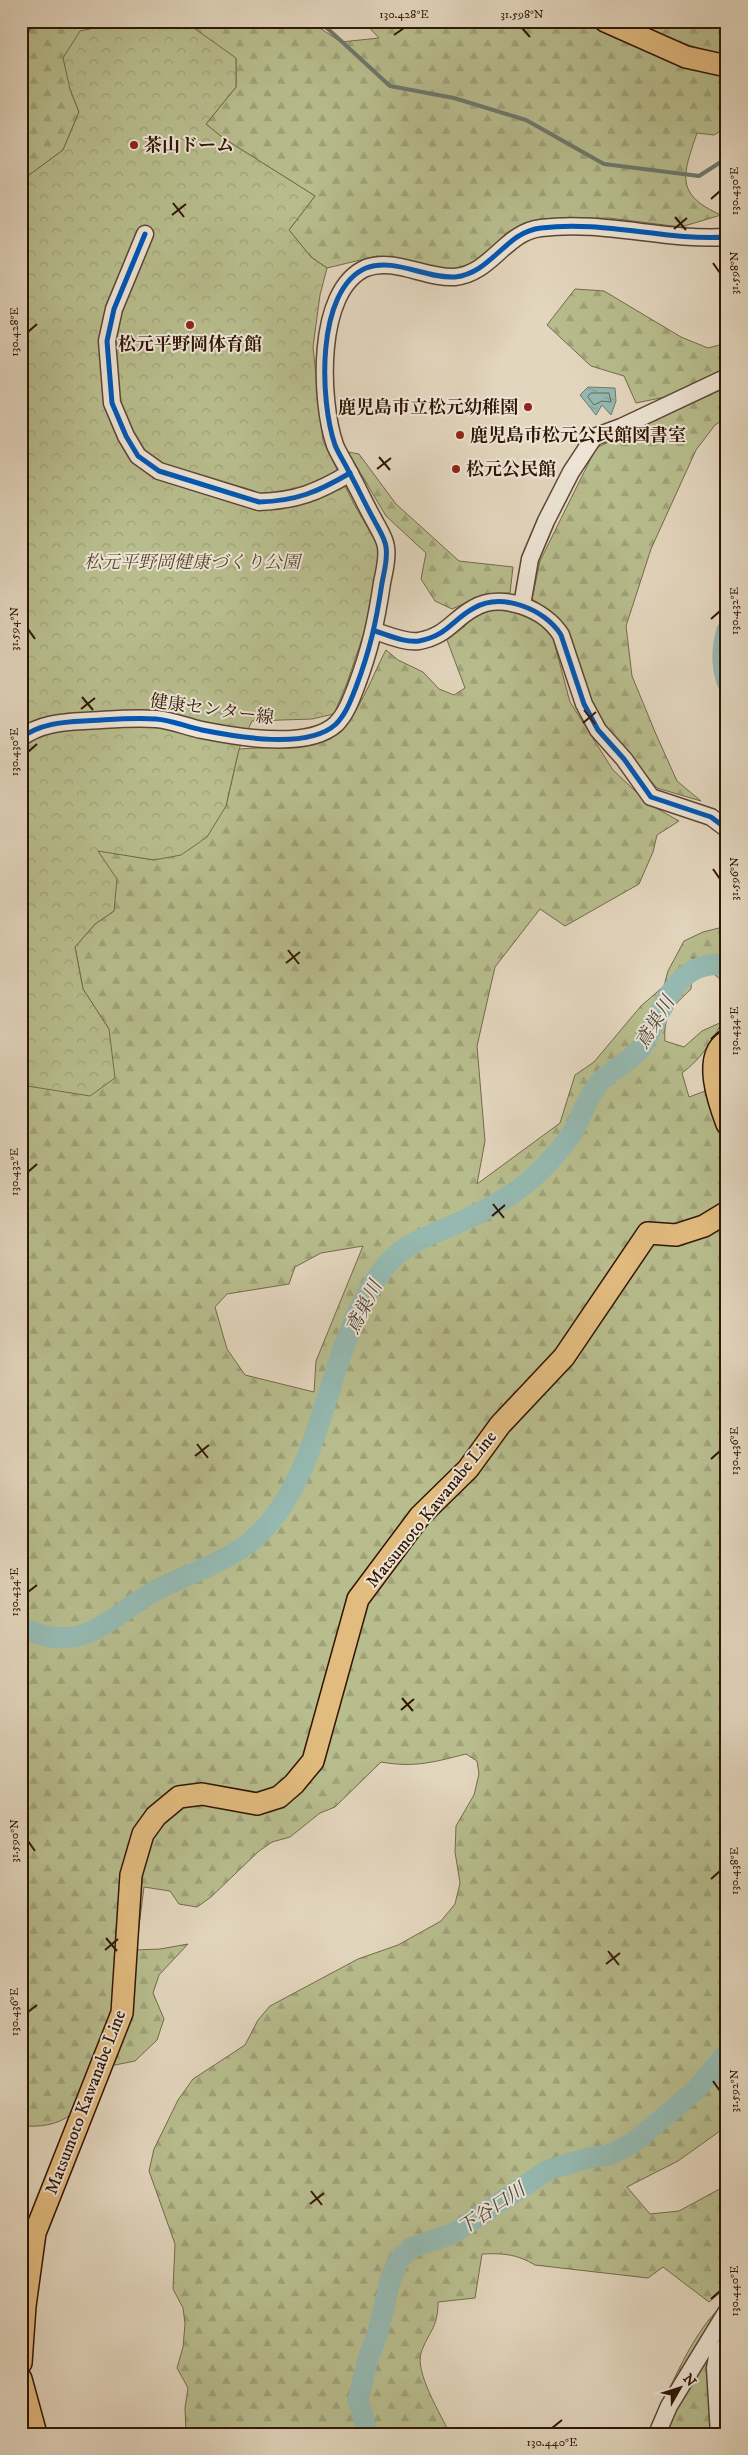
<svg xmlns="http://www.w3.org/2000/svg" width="748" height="2455" viewBox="0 0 748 2455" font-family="'IM FELL DW Pica','Noto Serif JP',serif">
<defs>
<pattern id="forest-firs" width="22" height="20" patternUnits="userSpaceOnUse" patternTransform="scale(1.25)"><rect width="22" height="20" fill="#b8bd8e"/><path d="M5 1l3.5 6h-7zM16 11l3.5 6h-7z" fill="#9fa279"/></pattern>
<pattern id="park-crowns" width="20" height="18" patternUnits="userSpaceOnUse" patternTransform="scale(1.25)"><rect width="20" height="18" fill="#b8bd8e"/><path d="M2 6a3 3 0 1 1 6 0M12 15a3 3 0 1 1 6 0" fill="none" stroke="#9fa279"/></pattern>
<pattern id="water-ripples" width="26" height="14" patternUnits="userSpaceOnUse" patternTransform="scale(1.25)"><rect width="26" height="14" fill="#95b9b1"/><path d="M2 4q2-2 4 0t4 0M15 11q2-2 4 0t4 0" fill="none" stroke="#819e97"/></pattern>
</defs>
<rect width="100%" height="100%" fill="#e3d6be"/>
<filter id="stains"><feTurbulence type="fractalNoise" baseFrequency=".004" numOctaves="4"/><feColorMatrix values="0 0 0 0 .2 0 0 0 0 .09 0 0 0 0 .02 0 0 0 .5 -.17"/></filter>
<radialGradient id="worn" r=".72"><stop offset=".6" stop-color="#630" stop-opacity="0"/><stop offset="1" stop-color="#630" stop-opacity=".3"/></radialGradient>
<g fill="url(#forest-firs)" stroke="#746a4a" fill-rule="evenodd">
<path d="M21,21H102L70,89L79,112L63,150L21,181Z"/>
<path d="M184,21H309L341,42L379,38L363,21H586L662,53L727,75V127L714,135L697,133C683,175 674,194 721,215L681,227L609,218L541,220L523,224L506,233L486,256L469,267L450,271L377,256L327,268L311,257L289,230L315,196L223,138L206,124L236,87V59Z"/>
<path d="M618,21H727V55L707,51Z"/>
<path d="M575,289L604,291L681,337L708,348L727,343V370L665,397L636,403L624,376L591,366L547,325Z"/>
<path d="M727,387V417L715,425L696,450L651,549L626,626L632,676L655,732L677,781L701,801L657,788L605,728L590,697L569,631L552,612L532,599L540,561L596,448Z"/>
<path d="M348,452L359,454L396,504L459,561L513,567L510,593L486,594L452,609L435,601L421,579L426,553L386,516Z"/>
<path d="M494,609L517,613L539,623L553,638L570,702L613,770L649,804L679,821L657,835L653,852L639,884L565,926L540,909L495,967L477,1046L485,1141L477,1184L560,1123L575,1075L594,1062L641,1006L664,986L668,971L684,941L703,932L727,926V979H720L693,957L691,989C673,1006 663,1015 665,1041L684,1047L702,1031L722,1022C711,1043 701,1059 682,1073L689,1097L727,1083V1792L721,1804L727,1805V2126L678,2161L627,2187L650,2214L679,2211L727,2185V2291L721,2292L709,2302L663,2267L648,2278L535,2265C517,2254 503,2253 482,2254L475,2298L438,2302C438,2329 428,2332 421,2353C415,2373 441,2415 450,2434H186L185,2408L188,2388L177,2368L183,2347L185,2324L183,2308L173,2289L175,2244L149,2171L154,2149L178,2100L193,2079L245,2045L258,2020L270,2006L358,1959L398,1945L441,1921L455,1904L460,1883L455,1852L456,1826L474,1795L479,1774L477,1761L466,1754C434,1762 415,1768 381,1762L335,1807L320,1813L290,1837L272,1842L259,1851L211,1897L197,1907L179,1904L170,1891L144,1887L136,1950L160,1949L188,1944L159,1975L153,1993L164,2019L157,2040L135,2061L110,2066C84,2101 74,2129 25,2126L21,2123V1085L46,1088L109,1029L83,989L75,947L95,924L114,911L97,850L154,860L226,806L239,749C266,747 294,748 320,742C353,735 371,677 386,650L398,660L423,672L439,689L454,695L465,688L447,640L464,627L475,614ZM363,1246L316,1361L314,1392L245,1375L227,1349L215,1307L227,1294L289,1284L295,1267L321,1253Z"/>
<path d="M727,2302V2333L711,2355L714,2434H651C664,2398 696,2323 727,2302Z"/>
</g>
<path fill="url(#park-crowns)" stroke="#746a4a" d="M102,21H184L236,58V87L206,124L223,138L315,196L289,230L311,257L327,268L320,295L313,347L323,441L354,504L381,551L372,609L347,683L334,714L312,719L252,721L239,749L226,806L207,837L181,855L154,860L98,851L117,879L114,911L95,924L75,947L83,989L109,1029L115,1078L90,1096L21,1085V339L24,267L21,259V181L63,150L79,112L70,89L63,58L80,31L99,27Z"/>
<path fill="url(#water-ripples)" stroke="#6d786c" d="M588,387L615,388L616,401L611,415L602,405L596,415L580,395Z"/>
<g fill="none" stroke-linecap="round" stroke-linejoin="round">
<path stroke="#63685b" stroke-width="1" d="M591,393H609L611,402L602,401L594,405L588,397Z"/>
<g stroke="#6d786c" stroke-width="4">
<path d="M315,21L327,28L390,86L454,98L526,120L604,164L699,176L727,158"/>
<path d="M21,41L35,21"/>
</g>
<g stroke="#95b9b1" stroke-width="21">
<path d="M727,630C722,647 721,664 727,682"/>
<path d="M21,1627C78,1655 103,1624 148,1595C185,1573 232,1563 262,1531C328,1462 325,1346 384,1268C404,1241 440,1232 469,1218C497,1205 525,1188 546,1165C556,1154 568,1141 575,1128C583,1113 588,1095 600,1082C611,1070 629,1062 640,1049C646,1043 649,1033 653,1026C663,1006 674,979 696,969C704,965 717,964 727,963"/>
<path d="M368,2434L358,2400L368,2359L378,2332L391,2277L401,2257L413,2247L452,2234L548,2170L588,2158L609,2155L633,2143L696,2090L727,2053"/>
</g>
<defs>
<g id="minor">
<path d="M145,234L114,309L107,341L112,403L126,436L138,456L159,471L259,502C296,501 318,492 350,473"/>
<path d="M522,605L530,559L546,521L571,472L594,437L621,427L727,377"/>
<path d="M375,631C388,635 405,643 419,641C447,636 453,619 474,608C502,592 545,609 561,635L584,704L598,730L624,759L651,797L711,817L727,829"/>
<path d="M21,738C39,724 62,722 84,721C108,720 132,717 156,719C171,720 187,727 202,730C237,737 308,750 336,724C346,714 351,700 356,687C370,650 376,623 382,583C384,572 388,559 386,547C385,538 378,528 374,520C365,504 358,488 349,472C345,463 339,455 335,445C320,402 315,290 366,268C394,257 426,279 455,277C492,273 505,232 541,228C604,220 664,241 727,237"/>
<path d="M657,2434L669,2406L727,2311"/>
<path d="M719,2434L715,2368L717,2356L727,2343"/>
</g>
<g id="major">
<path d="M605,21L686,57L727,66"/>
<path d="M727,1041C702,1056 719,1103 727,1124"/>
<path d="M21,2363L25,2306L35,2233L122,2013L131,1875L143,1834L156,1816L179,1797L202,1794L257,1804L279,1797L294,1784L313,1761L358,1599L420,1516L468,1469L500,1425L564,1357L648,1233L676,1235L704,1226L727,1212"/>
<path d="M21,2379L36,2434"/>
</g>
</defs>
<use href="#minor" stroke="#5e4633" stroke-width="19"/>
<use href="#major" stroke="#311605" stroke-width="24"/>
<use href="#minor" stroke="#ede4d5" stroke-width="16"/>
<use href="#major" stroke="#e2bb7f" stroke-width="21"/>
<defs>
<g id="cycleway">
<path d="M145,234L114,309L107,341L112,403L126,436L138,456L159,471L259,502C296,501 318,492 350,473"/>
<path d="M375,631C388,635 405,643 419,641C447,636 453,619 474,608C502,592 545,609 561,635L584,704L598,730L624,759L651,797L711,817L727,829"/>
<path d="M21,738C39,724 62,722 84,721C108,720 132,717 156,719C171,720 187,727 202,730C237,737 308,750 336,724C346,714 351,700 356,687C370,650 376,623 382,583C384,572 388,559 386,547C385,538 378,528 374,520C365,504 358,488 349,472C345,463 339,455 335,445C320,402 315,290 366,268C394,257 426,279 455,277C492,273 505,232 541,228C604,220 664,241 727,237"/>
</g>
</defs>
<use href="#cycleway" stroke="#ede4d5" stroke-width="8"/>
<use href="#cycleway" stroke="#0057b8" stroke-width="5"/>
</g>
<path fill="none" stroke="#311605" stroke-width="2" d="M522,28L530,37M394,35L404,28M711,199L720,191M173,203L184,217M172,215L186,204M675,217L686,230M674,229L687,218M713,263L720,273M28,332L37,324M379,457L390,470M377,469L391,458M711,619L720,611M28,629L35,639M82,697L93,710M81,709L95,698M584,710L595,724M583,723L596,712M28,752L37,744M713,869L720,879M288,950L299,964M286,963L300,952M711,1039L720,1031M28,1172L37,1164M493,1204L504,1218M492,1216L505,1205M197,1444L208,1458M195,1456L209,1445M711,1459L720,1451M28,1592L37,1585M402,1698L413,1711M401,1710L414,1699M28,1841L35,1851M711,1879L720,1871M106,1938L117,1951M105,1950L118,1939M608,1951L619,1965M606,1964L620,1953M28,2012L37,2005M713,2081L720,2091M311,2191L322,2205M310,2204L324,2193M711,2299L720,2291M552,2428L562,2420"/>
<g fill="#8f2418" stroke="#ede4d5" stroke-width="2">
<circle cx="134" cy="145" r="5"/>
<circle cx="190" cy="325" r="5"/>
<circle cx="528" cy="407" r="5"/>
<circle cx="460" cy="435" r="5"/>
<circle cx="456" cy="469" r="5"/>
</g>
<g text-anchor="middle" stroke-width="4" stroke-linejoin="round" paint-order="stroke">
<g font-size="18" font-weight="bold" fill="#311605" stroke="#ede4d5" text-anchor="start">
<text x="144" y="151">茶山ドーム</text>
<text x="190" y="350" text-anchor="middle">松元平野岡体育館</text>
<text x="518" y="413" text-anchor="end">鹿児島市立松元幼稚園</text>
<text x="470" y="441">鹿児島市松元公民館図書室</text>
<text x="466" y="475">松元公民館</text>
</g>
<g font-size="18" font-style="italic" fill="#5a482e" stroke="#ede4d5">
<text x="192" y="568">松元平野岡健康づくり公園</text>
</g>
<g font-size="18" fill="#311605" stroke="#ede4d5">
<text transform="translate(212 709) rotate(8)" y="6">健康センター線</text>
<text transform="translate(431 1509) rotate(-51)" y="6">Matsumoto Kawanabe Line</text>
<text transform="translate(85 2102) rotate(-69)" y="6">Matsumoto Kawanabe Line</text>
</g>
<g font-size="19" font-style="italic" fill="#4f4739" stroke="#ede4d5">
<text transform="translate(654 1022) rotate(-59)" y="7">鳶巣川</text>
<text transform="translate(363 1307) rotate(-63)" y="7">鳶巣川</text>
<text transform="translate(491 2208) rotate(-34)" y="7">下谷口川</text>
</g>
</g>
<rect width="748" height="2455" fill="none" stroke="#e3d6be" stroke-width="55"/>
<g transform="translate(680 2388) rotate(51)" stroke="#ede4d5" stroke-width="4" paint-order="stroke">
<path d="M0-4L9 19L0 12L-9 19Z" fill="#311605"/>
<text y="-8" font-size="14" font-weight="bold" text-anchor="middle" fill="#311605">N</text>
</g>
<rect x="28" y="28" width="692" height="2400" fill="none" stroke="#311605" stroke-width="2"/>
<g font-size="12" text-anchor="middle" fill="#311605">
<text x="404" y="18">130.428°E</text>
<text x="522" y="18">31.598°N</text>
<text transform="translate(734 191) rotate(-90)" y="4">130.430°E</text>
<text transform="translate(734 273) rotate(-90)" y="4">31.598°N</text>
<text transform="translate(14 332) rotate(-90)" y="4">130.428°E</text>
<text transform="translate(734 611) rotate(-90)" y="4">130.432°E</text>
<text transform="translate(14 629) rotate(-90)" y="4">31.594°N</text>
<text transform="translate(14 752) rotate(-90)" y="4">130.430°E</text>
<text transform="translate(734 879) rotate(-90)" y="4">31.596°N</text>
<text transform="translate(734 1031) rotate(-90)" y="4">130.434°E</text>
<text transform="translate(14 1172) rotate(-90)" y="4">130.432°E</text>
<text transform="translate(734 1451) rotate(-90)" y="4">130.436°E</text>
<text transform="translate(14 1592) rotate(-90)" y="4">130.434°E</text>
<text transform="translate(14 1841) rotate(-90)" y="4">31.590°N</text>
<text transform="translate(734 1871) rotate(-90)" y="4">130.438°E</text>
<text transform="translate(14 2012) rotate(-90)" y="4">130.436°E</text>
<text transform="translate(734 2091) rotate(-90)" y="4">31.592°N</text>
<text transform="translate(734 2291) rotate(-90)" y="4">130.440°E</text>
<text x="552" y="2446">130.440°E</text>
</g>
<rect width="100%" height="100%" filter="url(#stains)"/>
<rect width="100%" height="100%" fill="url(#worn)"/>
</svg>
